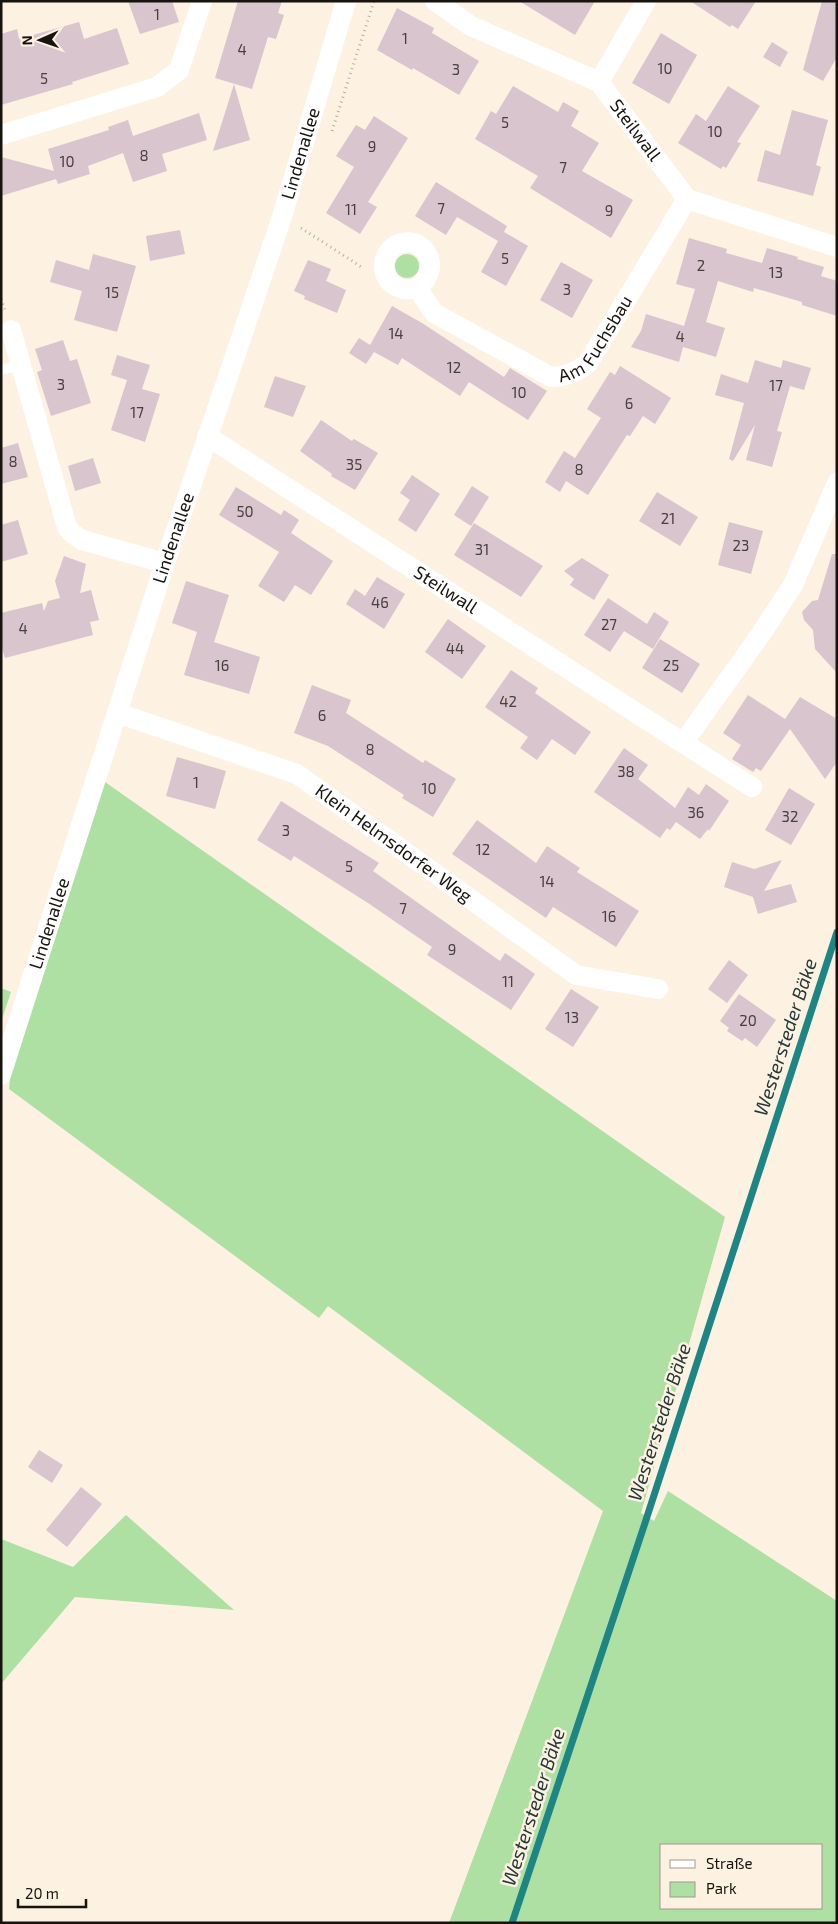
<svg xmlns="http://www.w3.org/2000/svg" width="838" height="1924" viewBox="0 0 838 1924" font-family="'Exo 2',sans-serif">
<rect width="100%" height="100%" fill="#fdf1e1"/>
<g fill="#aedfa3" fill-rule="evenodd">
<circle cx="407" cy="266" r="12"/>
<path d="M105,782L725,1217L641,1513L654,1521L668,1491L837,1601V1923H449L603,1511L328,1306L319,1318L9,1089L11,1068ZM662,1845H822V1908H662Z"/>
<path d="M1,988L11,992L1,1022Z"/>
<path d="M126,1515L234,1610L75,1597L1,1684V1539L73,1567Z"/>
</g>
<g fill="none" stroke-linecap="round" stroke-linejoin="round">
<path stroke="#1d8684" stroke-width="7" d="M512,1923L644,1526L837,932"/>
</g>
<g fill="#d8c5ce">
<path d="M128,1H172L179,22L140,34Z"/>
<path d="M238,1H282L278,13L284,15L276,39L268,37L252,89L215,78Z"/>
<path d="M519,1H595L575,35Z"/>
<path d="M690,1H756L738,29L732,25L730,27Z"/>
<path d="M822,1H837V57L823,81L803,70Z"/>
<path d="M397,8L434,28L432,33L479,61L459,95L413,68L412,70L377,50Z"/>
<path d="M79,22L84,39L117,28L129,64L72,82L73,84L1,105V34L17,29L19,39Z"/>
<path d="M661,33L697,55L669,104L632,83Z"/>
<path d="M772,42L788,52L780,67L763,57Z"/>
<path d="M234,84L250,140L213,151Z"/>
<path d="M513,86L558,112L563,102L579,111L571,126L599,143L582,171L633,200L611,238L530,188L538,176L475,139L491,111L496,114Z"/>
<path d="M728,86L760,106L737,142L741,143L726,168L723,166L721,169L678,143L696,114L706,121Z"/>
<path d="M792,110L828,120L816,165L821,167L813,196L757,181L765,150L780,155Z"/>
<path d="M199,113L207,140L162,154L167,171L133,182L123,153L88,166L90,174L58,184L56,179L1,196V157L54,171L48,149L109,130L108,127L128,120L133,136Z"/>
<path d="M374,116L408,138L368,202L377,207L360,234L326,213L354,167L336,156L356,125L365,130Z"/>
<path d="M436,182L507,226L504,232L528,246L506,286L481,272L498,241L457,217L446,235L415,216Z"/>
<path d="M180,230L185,254L150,261L146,236Z"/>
<path d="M689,238L727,249L726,253L762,263L767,248L798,257L797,259L824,267L821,276L837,281V316L802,305V302L754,288L753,292L718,281L706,322L725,328L716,357L683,347L679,362L631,347L641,331L646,314L684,326L695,289L676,284Z"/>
<path d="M93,254L136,266L117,332L74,320L82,291L50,282L56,260L89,270Z"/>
<path d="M308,260L331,269L326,281L346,290L337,313L304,299L305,296L294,291Z"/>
<path d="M561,262L593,280L572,318L540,300Z"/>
<path d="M392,306L422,323L504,377L510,368L547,391L528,420L469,382L460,396L402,358L398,365L374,352L366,364L349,353L359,338L370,345Z"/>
<path d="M63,340L70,361L77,359L91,403L51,416L37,372L42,370L35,349Z"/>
<path d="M117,355L150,365L142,389L160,394L145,442L111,430L127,380L111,375Z"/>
<path d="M755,360L781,368L783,360L811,368L804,390L790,386L777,431L782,432L772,467L746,460L755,425L733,461L729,459L744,403L715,395L721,374L748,383Z"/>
<path d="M620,366L671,398L655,424L643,416L630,436L627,435L588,495L566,481L560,492L545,482L564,451L575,458L601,418L587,409L610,372L615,375Z"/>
<path d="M275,376L306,386L293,417L264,407Z"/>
<path d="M321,420L352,441L354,439L378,453L355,490L331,476L332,474L300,451Z"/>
<path d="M18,443L28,477L1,484V448Z"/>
<path d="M93,458L101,483L75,491L68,466Z"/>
<path d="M412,475L440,494L416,532L398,520L410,500L400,493Z"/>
<path d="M472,486L489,497L471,526L454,515Z"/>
<path d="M236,487L281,515L284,510L299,520L291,533L333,561L311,595L295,585L284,602L258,586L279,552L219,515Z"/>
<path d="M657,492L698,517L680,546L639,521Z"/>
<path d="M18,520L28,554L1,562V525Z"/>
<path d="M729,522L763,531L751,574L718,565Z"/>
<path d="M474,523L543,566L521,597L454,555Z"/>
<path d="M832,554H837V673L815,649L813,630L804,620L802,612L812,601L818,600Z"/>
<path d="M64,556L86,564L80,593L91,590L99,620L90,622L93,635L5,658L1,645V613L42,603L44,611L48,601L60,598L55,581Z"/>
<path d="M582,558L609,575L594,600L570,585L574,579L564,571Z"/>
<path d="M377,577L405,594L384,629L346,604L355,589L365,596Z"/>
<path d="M186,581L229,595L214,642L260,657L249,694L184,675L197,632L172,623Z"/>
<path d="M608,598L647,624L654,612L669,622L653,649L624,631L610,652L584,635Z"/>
<path d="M448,619L486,646L462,679L425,652Z"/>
<path d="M660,639L700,664L682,693L642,668Z"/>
<path d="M511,670L538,688L535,693L591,732L575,755L552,739L537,760L520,748L528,737L485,707Z"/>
<path d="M312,685L351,700L346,713L423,763L425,760L456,779L433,817L402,798L404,795L328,746L294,733Z"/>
<path d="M748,695L785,719L800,697L837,719V762L825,779L790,729L761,771L756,768L753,772L732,759L741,745L723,733Z"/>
<path d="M624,748L648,765L638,779L675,808L688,787L699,795L706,784L729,801L709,831L708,829L700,839L676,822L670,830L667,828L660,838L594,792Z"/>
<path d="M177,757L226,771L215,809L166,796Z"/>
<path d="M789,788L815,804L791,845L765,830Z"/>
<path d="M281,801L379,863L373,871L500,961L505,953L535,974L511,1010L427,955L432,947L368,903L294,856L291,861L257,840Z"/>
<path d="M477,820L536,863L547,846L580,868L577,872L639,911L616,947L553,907L546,918L452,854Z"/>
<path d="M782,860L764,891L791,884L797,902L758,914L753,897L724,887L732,862L754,869Z"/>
<path d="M729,960L748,975L727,1003L708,989Z"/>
<path d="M571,989L599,1007L573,1047L545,1029Z"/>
<path d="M739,994L776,1020L757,1047L745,1038L742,1041L727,1031L729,1028L720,1021Z"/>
<path d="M39,1450L63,1465L52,1483L28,1467Z"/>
<path d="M81,1487L102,1504L67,1547L46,1530Z"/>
</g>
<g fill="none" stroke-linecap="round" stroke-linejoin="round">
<g stroke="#b7ada1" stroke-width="3" stroke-dasharray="1 4" stroke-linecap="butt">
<path d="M332,131L374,1"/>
<path d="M301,228L363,268"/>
<path d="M1,299L5,310"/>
</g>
<path stroke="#fff" stroke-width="10" d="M1,370L21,365"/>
<g stroke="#fff" stroke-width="20">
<path id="s1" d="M435,1L471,26L599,82L687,199L837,247"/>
<path d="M599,82L646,1"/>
<path d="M1,135L157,87L179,70L202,1"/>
<path id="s2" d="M417,288C401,292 385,285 384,266C384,260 386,254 391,249C415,227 449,263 417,288L434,313L551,377C565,377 577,372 588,363L687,199"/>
<path d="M11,330L67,527L72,533L82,540L165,563"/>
<path id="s3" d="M207,436L683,743L761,634L793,585L837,483"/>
<path id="s4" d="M117,713L297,774L576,975L658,989"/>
<path d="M683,743L752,787"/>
<path id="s5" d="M1,1075L165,563L281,220L346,1"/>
</g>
</g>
<g text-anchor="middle" stroke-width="5" stroke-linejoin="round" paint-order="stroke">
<g font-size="15" fill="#47403e">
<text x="157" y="20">1</text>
<text x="405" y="44">1</text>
<text x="242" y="55">4</text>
<text x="665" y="74">10</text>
<text x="456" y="75">3</text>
<text x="44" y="84">5</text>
<text x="505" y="128">5</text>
<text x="715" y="137">10</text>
<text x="372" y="152">9</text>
<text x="144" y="161">8</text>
<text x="67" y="167">10</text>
<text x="563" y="173">7</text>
<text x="441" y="214">7</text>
<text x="351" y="215">11</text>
<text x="609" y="216">9</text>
<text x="505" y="264">5</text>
<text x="701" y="271">2</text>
<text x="776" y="278">13</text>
<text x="567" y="295">3</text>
<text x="112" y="298">15</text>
<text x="396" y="339">14</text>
<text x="680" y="342">4</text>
<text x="454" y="373">12</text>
<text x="61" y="390">3</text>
<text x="776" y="391">17</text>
<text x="519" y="398">10</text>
<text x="629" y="409">6</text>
<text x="137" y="418">17</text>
<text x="13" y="467">8</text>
<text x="354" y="470">35</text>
<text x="579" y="475">8</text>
<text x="245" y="517">50</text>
<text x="668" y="524">21</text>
<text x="741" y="551">23</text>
<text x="482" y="555">31</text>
<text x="380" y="608">46</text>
<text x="609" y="630">27</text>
<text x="23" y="634">4</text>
<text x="455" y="654">44</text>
<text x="222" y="671">16</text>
<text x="671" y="671">25</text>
<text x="508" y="707">42</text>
<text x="322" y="721">6</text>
<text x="370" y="755">8</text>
<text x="626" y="777">38</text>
<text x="196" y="788">1</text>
<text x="429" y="794">10</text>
<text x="696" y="818">36</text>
<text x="790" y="822">32</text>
<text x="286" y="836">3</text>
<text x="483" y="855">12</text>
<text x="349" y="872">5</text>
<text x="547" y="887">14</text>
<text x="403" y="914">7</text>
<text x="609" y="922">16</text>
<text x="452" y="955">9</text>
<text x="508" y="987">11</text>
<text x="572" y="1023">13</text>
<text x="748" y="1026">20</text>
</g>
<g font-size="18" fill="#17130e" stroke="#fdf1e1">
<text dy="6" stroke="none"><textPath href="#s1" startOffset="244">Steilwall</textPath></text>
<text dy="6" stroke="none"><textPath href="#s5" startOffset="969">Lindenallee</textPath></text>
<text dy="6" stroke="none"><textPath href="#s2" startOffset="372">Am Fuchsbau</textPath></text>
<text dy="6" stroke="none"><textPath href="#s5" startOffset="564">Lindenallee</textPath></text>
<text dy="6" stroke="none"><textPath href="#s3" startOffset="284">Steilwall</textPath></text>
<text dy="6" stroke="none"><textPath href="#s4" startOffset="309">Klein Helmsdorfer Weg</textPath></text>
<text dy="6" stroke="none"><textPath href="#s5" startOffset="159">Lindenallee</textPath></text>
</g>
<g font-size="19" font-style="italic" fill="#223939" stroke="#fdf1e1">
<text transform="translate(785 1037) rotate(-72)" y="7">Westersteder Bäke</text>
<text transform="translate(659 1422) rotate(-72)" y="7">Westersteder Bäke</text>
<text transform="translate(533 1807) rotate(-72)" y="7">Westersteder Bäke</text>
</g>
</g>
<rect width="838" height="1924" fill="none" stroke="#17130e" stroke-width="5"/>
<rect x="660" y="1844" width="162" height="65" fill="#fdf1e1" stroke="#a1988d"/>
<rect x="670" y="1860" width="25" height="8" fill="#ffffff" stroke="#a1988d"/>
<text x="706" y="1869" font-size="15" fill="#17130e">Straße</text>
<rect x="670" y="1882" width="25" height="15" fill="#aedfa3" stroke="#a1988d"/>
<text x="706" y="1894" font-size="15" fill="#17130e">Park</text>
<g transform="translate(40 40) rotate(268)" stroke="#fdf1e1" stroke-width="4" paint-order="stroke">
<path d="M0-4L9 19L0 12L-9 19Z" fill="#17130e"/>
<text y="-8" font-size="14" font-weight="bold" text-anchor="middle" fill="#17130e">N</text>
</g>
<path d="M18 1899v8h68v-8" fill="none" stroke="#17130e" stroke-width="2.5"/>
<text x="25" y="1899" font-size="15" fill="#17130e" stroke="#fdf1e1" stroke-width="4" paint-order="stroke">20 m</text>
</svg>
